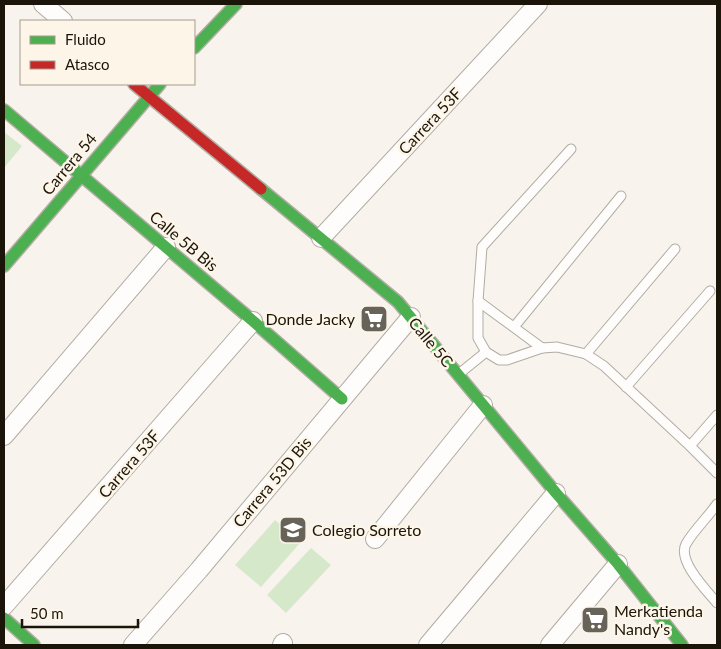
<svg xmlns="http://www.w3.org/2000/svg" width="721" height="649" viewBox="0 0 721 649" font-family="Lato,sans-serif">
<rect width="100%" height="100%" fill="#f8f4ed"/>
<g fill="#d6e8ca">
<path d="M4,132L22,146L4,168Z"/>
<path d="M275,520L301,542L261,587L235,565Z"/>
<path d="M311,548L331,565L286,613L267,595Z"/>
</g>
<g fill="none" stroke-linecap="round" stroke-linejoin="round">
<defs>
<g id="lane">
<path d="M571,149L482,247L478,301V338L486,352L499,360H507L542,348L557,347L586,354L604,366L690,446"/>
<path d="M478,301L542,348"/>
<path d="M514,327L621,196"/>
<path d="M586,354L675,249"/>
<path d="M460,373L486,352"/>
<path d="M626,387L710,291"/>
<path d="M717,415L690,446L717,473"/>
<path d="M717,504C708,517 694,530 686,544C677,561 707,591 717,603"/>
</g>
<g id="street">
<path d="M43,4L63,21"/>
<path d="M321,238L538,4"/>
<path d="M4,436L166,247"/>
<path d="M375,539L483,405"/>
<path d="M4,606L253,321"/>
<path d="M133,645L199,570L411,317"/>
<path d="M282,645L283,643"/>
<path d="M428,645L556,493"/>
<path d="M550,645L618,564"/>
</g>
<g id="fast">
<path d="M194,48L236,4"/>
<path d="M4,110L253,321L342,399"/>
<path d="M261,189L398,302L556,493L618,564L682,645"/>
<path d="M4,266L160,84"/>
<path d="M4,618L34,645"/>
</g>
<path id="jam" d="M134,84L261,189"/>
</defs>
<use href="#lane" stroke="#b1aca3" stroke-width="11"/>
<use href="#street" stroke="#b1aca3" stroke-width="20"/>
<use href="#fast" stroke="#b1aca3" stroke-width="14"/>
<use href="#jam" stroke="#b1aca3" stroke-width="14"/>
<use href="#lane" stroke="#fefdfc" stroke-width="9"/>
<use href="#street" stroke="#fefdfc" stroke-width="18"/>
<use href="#fast" stroke="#4caf50" stroke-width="11"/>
<use href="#jam" stroke="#c62828" stroke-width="11"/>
</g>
<defs>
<symbol id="supermarket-square" viewBox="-11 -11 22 22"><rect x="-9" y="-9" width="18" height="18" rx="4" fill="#686359" stroke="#fdf5e8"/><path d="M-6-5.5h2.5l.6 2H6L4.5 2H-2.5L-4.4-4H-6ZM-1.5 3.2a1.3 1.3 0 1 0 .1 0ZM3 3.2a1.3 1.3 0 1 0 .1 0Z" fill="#fff"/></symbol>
<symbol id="school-square" viewBox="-11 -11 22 22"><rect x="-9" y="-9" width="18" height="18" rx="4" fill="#686359" stroke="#fdf5e8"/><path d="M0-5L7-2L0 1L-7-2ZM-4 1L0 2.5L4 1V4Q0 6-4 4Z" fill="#fff"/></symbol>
</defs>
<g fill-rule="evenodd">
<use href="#supermarket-square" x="358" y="303" width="32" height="32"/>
<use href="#school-square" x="277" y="514" width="32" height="32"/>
<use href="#supermarket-square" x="579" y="604" width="32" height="32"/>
</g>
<g text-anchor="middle" stroke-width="5" stroke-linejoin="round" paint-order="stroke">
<g font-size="16" fill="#1b1509" stroke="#fdf5e8">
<text transform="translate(430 121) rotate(-47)" y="6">Carrera 53F</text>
<text transform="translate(69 164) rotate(-50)" y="6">Carrera 54</text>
<text transform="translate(184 241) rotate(40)" y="6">Calle 5B Bis</text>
<text transform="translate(431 342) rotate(50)" y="6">Calle 5C</text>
<text transform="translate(129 464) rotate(-49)" y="6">Carrera 53F</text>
<text transform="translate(272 482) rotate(-50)" y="6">Carrera 53D Bis</text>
</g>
<g font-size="16" fill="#1b1509" stroke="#fdf5e8" text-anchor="start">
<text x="355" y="325" text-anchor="end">Donde Jacky</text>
<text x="312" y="536">Colegio Sorreto</text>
<text x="614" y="617">Merkatienda<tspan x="614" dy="18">Nandy's</tspan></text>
</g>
</g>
<rect width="721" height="649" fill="none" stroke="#1b1509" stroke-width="10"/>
<rect x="20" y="20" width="175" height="65" fill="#fdf5e8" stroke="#a39b8f"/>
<rect x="30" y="36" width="25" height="8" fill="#4caf50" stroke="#a39b8f"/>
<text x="65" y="45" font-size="15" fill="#1b1509">Fluido</text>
<rect x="30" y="61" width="25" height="8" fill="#c62828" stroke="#a39b8f"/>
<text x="65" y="70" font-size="15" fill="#1b1509">Atasco</text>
<path d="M22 619v8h116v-8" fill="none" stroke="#1b1509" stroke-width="2.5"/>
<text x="30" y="619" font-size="15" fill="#1b1509" stroke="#fdf5e8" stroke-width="4" paint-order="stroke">50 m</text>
</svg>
